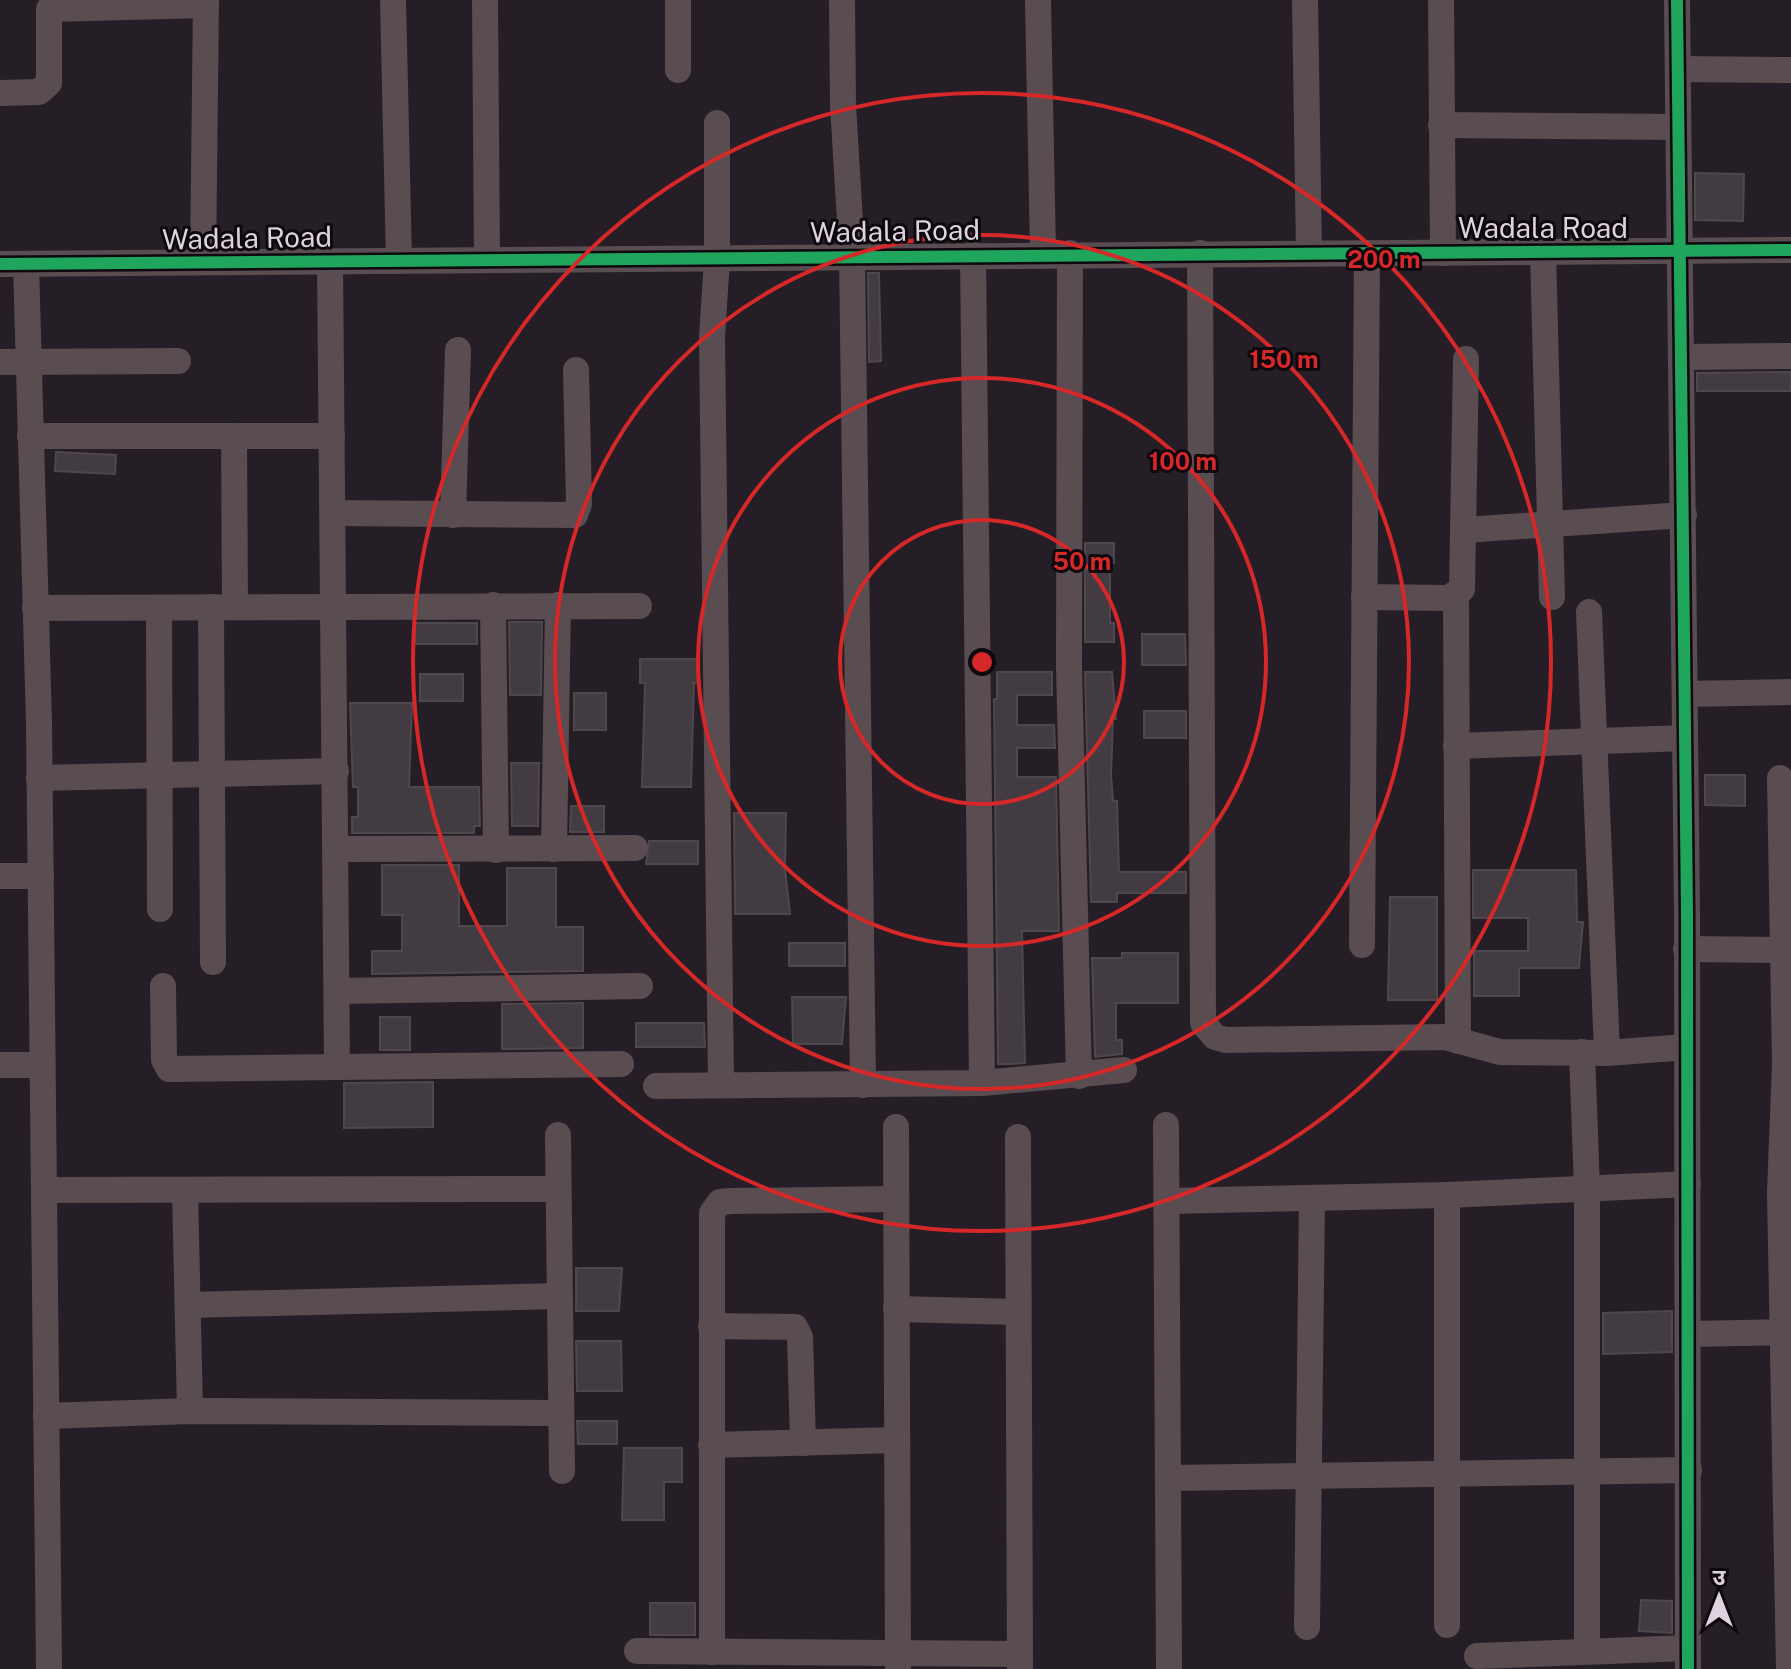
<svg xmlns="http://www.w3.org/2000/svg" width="1791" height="1669" viewBox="0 0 1791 1669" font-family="'Public Sans','Noto Sans Devanagari',sans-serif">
<rect width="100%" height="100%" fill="#261e26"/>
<g fill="#423c42" stroke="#4e474e" stroke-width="2">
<path d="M1695,173L1744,174L1743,221L1695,220Z"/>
<path d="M868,273H879L881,361L869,362Z"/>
<path d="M1791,372V391H1697V373Z"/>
<path d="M56,452L116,455L115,474L55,471Z"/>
<path d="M1085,543H1114V563H1110V623H1114V642H1085Z"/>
<path d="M509,622H542L541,695H510Z"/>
<rect x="415" y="623" width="62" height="21"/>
<path d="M1142,634H1185L1186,665H1142Z"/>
<path d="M640,659H699V683H694L691,787H642L645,683H640Z"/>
<path d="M997,672H1052V695H1017V725H1054L1055,748H1017V777H1056L1059,931H1022L1025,1063L1011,1064H998L994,699H997Z"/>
<path d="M1085,672H1112L1116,719H1113L1111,775L1113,801H1117L1119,872H1186V893H1117V902H1091Z"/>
<rect x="420" y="674" width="43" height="27"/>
<rect x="574" y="693" width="32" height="37"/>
<path d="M350,703H412L409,787H479L480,826H474V833H352V817H358V787H353Z"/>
<rect x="1144" y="711" width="42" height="27"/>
<path d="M511,763H539L538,826H512Z"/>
<path d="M1705,775H1745V806L1705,805Z"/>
<path d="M571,806H604V832H570Z"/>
<path d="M734,813H786L785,869L790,914H735Z"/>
<path d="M649,841H698V864H646Z"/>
<path d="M382,865H459V926H507V868H556V927H583V971L372,974V951H402V915H382Z"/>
<path d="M1473,870H1576L1577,922H1583L1579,968H1519V996H1474V951H1528V918H1473Z"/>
<path d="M1390,897H1437V1000H1388Z"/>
<rect x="789" y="943" width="56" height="23"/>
<path d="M1122,953H1178V1003H1116V1040H1122V1054L1095,1057L1092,958H1122Z"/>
<path d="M792,997H846L842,1044H793Z"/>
<path d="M583,1003V1048L502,1049V1004Z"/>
<rect x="380" y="1017" width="30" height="33"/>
<path d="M636,1023H704L705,1047H636Z"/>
<path d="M433,1082V1127L344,1128V1083Z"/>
<path d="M576,1268H622L619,1311H576Z"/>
<path d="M1672,1311V1352L1603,1354V1313Z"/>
<path d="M576,1341H621L622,1391H577Z"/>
<path d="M577,1421H617V1444H578Z"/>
<path d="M624,1448H682V1482H664V1520H622Z"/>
<path d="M1641,1600L1672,1601V1633L1639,1631Z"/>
<rect x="650" y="1603" width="45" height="32"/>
</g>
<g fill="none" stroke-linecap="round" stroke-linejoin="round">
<g stroke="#594d51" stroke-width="26">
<path d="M393,0L399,260"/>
<path d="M485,0L487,259"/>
<path d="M678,0V70"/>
<path d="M842,0L843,105L852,255L863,1085"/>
<path d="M1038,0L1043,253"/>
<path d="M1305,0L1309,253"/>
<path d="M1441,0L1443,253"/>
<path d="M1677,0L1687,913L1688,1669"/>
<path d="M1678,69L1791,70"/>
<path d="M0,93L39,92L49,83V9L206,5"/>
<path d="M717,123V259L712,337L721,1085"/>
<path d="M1441,125L1678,127"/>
<path d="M1543,252L1552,597"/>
<path d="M1070,253L1069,666L1079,1076"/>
<path d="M1200,253L1203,1023L1215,1037L1226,1040L1445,1037L1500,1052L1607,1053L1687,1047"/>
<path d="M973,254L982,1083"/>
<path d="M330,261L337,1067L621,1064"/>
<path d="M203,262L206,0"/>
<path d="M0,264L1791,250"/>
<path d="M26,264L39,723L49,1669"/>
<path d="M1682,357L1791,356"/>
<path d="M0,362L178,361"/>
<path d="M30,436H332"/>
<path d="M234,436L235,607"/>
<path d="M333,513L575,515L579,504L576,370"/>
<path d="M453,515L458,350"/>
<path d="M1465,530L1684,515"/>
<path d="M1456,596L1458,1041"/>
<path d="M1364,597L1449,598L1462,589L1466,359"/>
<path d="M493,605L496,850"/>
<path d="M211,607L213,962"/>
<path d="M35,608L639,606"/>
<path d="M159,608L160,909"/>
<path d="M1589,612L1607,1053"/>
<path d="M1685,694L1791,692"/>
<path d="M1456,746L1685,738"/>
<path d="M39,778L336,771"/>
<path d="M1780,778L1785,1064L1780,1192L1789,1669"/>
<path d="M336,849L635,848"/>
<path d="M554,849L558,605"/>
<path d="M0,876H41"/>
<path d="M1362,945L1367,253"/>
<path d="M1686,949L1783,950"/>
<path d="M163,986L164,1060L169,1069L337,1067"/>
<path d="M337,991L640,986"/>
<path d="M1582,1052L1587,1189V1650"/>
<path d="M0,1065H41"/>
<path d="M656,1086L982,1083L1124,1070"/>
<path d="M1166,1125L1169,1669"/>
<path d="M896,1127L898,1669"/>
<path d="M558,1135L562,1471"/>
<path d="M1018,1137L1020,1669"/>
<path d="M44,1190L556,1189"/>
<path d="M185,1190L190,1411"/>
<path d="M1447,1195V1625"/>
<path d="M1167,1201L1447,1195L1688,1184"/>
<path d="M188,1305L559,1296"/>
<path d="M896,1309L1018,1312"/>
<path d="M711,1326L795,1327L800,1337L803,1443"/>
<path d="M1689,1334L1791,1332"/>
<path d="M46,1416L190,1411L561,1413"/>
<path d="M711,1445L897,1440"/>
<path d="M1170,1478L1689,1470"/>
<path d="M1307,1627L1312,1198"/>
<path d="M637,1651L1019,1654"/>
<path d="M712,1652V1213L720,1202L732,1201L896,1199"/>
<path d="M1477,1656L1688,1648"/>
</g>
<defs>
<g id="cycleway">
<path d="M1677,0L1687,913L1688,1669"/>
<path d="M0,264L1791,250"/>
</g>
</defs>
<use href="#cycleway" stroke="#0e080f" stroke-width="17"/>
<use href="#cycleway" stroke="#20a55d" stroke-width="12"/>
</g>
<g fill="none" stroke="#d62828" stroke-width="4">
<circle cx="982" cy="662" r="142"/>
<circle cx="982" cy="662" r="284"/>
<circle cx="982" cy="662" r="427"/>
<circle cx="982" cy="662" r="569"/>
</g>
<g text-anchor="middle" stroke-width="6" stroke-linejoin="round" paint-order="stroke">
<g font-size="28" fill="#ddd2dd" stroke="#0e080f">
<text x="1543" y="238">Wadala Road</text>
<text transform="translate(895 231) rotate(-1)" y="10">Wadala Road</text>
<text transform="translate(247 238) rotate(-1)" y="10">Wadala Road</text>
</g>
</g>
<circle cx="982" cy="662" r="12" fill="#d62828" stroke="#0e080f" stroke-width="4"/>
<g font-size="24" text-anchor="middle" font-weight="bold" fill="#d62828" stroke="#0e080f" stroke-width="6" stroke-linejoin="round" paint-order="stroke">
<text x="1384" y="268">200 m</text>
<text x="1284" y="368">150 m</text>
<text x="1183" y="470">100 m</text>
<text x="1082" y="570">50 m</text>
</g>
<g transform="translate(1719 1597)" stroke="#0e080f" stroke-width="6" paint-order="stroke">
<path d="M0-6L14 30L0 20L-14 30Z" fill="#ddd2dd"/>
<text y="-12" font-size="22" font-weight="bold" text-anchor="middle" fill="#ddd2dd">उ</text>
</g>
</svg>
